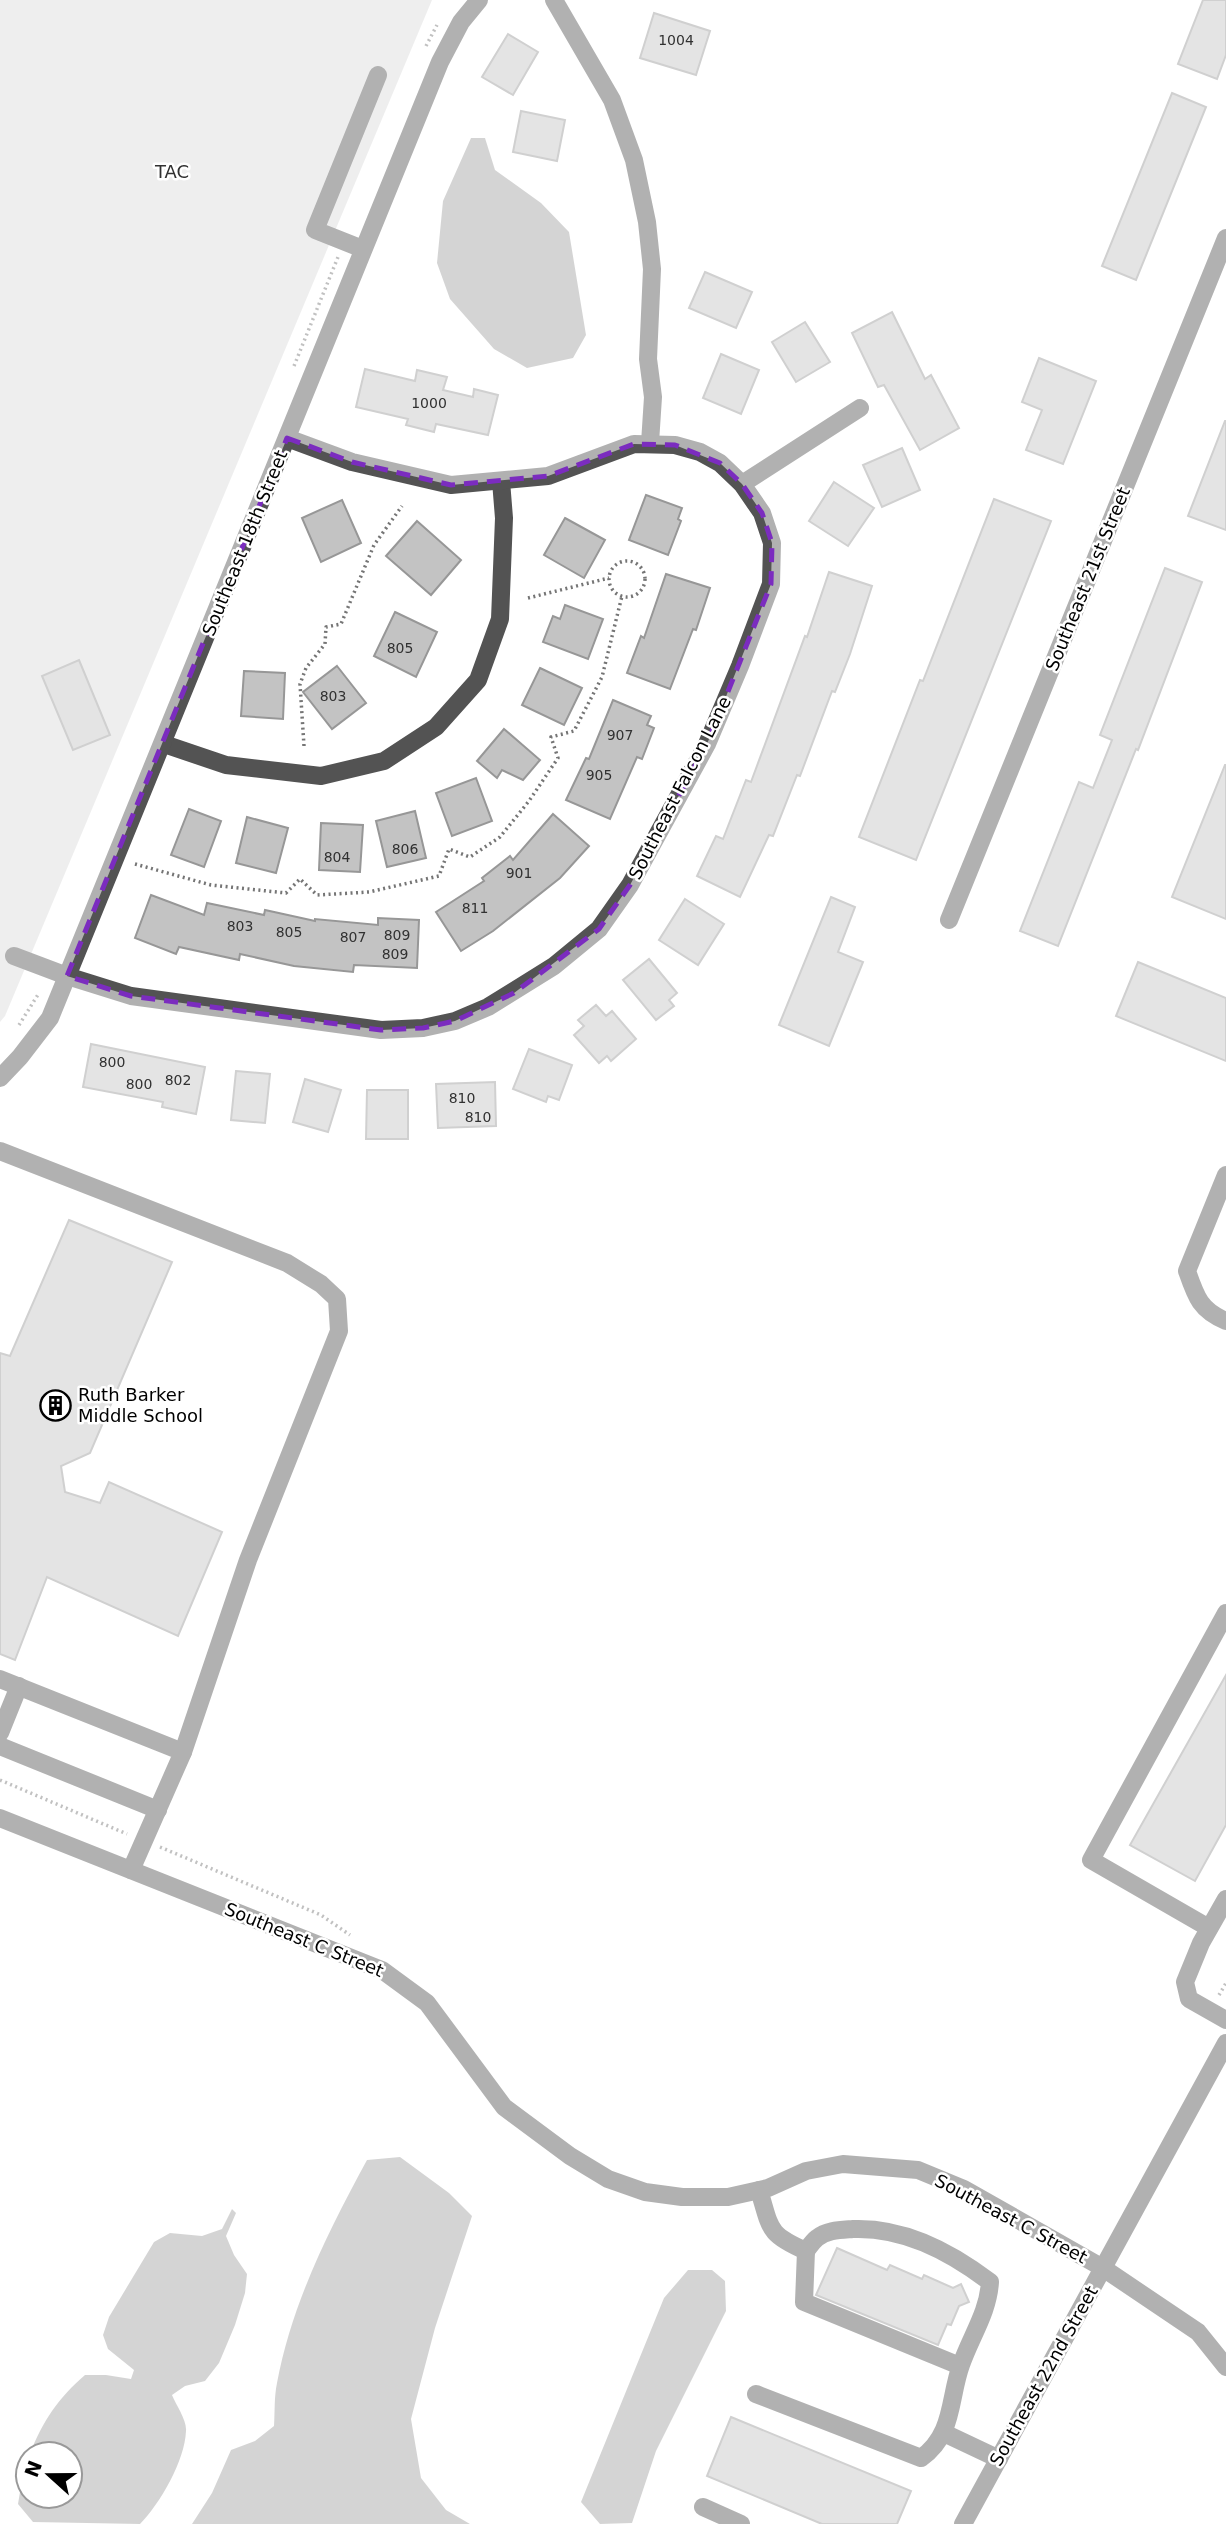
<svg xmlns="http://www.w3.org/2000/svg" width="1226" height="2524" viewBox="0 0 1226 2524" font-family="'DejaVu Sans',sans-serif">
<rect width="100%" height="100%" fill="#fff"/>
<path fill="#dadada" d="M0,0H432L5,1016L0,1022Z"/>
<g fill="#a1a1a1">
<path d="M471,138H485L495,170L541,203L569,232L586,335L573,358L527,368L494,349L450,299L437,263L443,201Z"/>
<path d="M400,2157L449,2193L472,2216L435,2328L411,2419L421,2478L446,2510L470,2524H192L212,2493L231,2450L255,2441L274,2426C275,2412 274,2397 277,2383C292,2303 328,2232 367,2160Z"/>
<path d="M232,2209L236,2213L226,2236L234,2255L247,2274L245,2293L235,2325L219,2363L205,2381L185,2386L172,2395C176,2405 187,2420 186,2431C185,2460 160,2504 140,2524L33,2522L18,2504L23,2474L28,2459V2496H70V2454H30C42,2422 59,2397 85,2375H106L131,2379L134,2370L108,2349L103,2335L109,2317L154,2242L170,2233L202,2236L222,2229Z"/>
<path d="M688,2270H712L725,2281L726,2311L656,2451L632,2523L600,2524L581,2502L664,2298Z"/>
</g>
<g fill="#c3c3c3" stroke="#979797" stroke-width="2">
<path d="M1203,0H1226V55L1217,79L1178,64Z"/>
<path d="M654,13L710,31L696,75L640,58Z"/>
<path d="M508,34L538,52L513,95L482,77Z"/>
<path d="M1172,93L1206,107L1136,280L1102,266Z"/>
<path d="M521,111L565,120L557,161L513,152Z"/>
<path d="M705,272L752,292L736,328L689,308Z"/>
<path d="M892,312L925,379L931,375L959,428L920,450L884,385L878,387L852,333Z"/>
<path d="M805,322L830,362L796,382L772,342Z"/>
<path d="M721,354L759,370L741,414L703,398Z"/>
<path d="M1039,358L1096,381L1063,464L1026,450L1042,410L1022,402Z"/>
<path d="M365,369L415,381L417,370L447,377L443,390L473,397L474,389L498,395L488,435L436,424L434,432L406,425L408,419L356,407Z"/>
<path d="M1225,421H1226V530L1188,516Z"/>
<path d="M902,448L920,490L882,507L863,465Z"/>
<path d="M834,482L874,508L848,546L809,521Z"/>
<path d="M646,495L682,508L678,519L681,521L668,555L629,540Z"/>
<path d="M994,499L1051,521L916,860L859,837L920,680L923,681Z"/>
<path d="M342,500L361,543L321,562L302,518Z"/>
<path d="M565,518L605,540L584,578L544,555Z"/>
<path d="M417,521L461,560L431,595L386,556Z"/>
<path d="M1165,568L1202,582L1138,750L1136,749L1058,946L1020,931L1079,782L1093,788L1112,740L1100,735Z"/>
<path d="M829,572L872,586L850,654L835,692L832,691L800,776L797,775L773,836L769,835L740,897L697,876L716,836L723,839L746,780L751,782L805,636L807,637Z"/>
<path d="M666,574L710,588L696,630L693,629L670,689L627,673L641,636L644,638Z"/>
<path d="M565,605L603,619L588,659L543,642L553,616L560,619Z"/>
<path d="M395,612L437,632L416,677L374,656Z"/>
<path d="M79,660L110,735L73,750L42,676Z"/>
<path d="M337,666L366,703L332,729L303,692Z"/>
<path d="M540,668L582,688L564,725L522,705Z"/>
<path d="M244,671L285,673L283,719L241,716Z"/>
<path d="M613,700L651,716L647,725L654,728L642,759L637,757L610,819L566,800L586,758L589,759Z"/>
<path d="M504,729L540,760L523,780L502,770L497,778L477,761Z"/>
<path d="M1225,765H1226V919L1172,897Z"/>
<path d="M476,778L492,821L452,836L436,793Z"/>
<path d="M189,809L221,821L204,867L171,855Z"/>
<path d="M415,811L426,858L387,867L376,821Z"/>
<path d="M553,814L589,846L560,878L493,931L461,951L436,912L484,881L482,878L510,856L513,860Z"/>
<path d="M247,817L288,828L276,873L236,863Z"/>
<path d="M321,823L363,825L360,872L319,870Z"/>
<path d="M151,895L204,915L207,903L264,915L265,910L315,921V919L378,925V918L419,920L417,968L354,965L353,972L294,966L240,954L239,960L179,947L176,954L135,938Z"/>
<path d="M831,897L855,907L838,952L863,962L829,1046L779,1025Z"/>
<path d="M685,899L724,924L698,965L659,940Z"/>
<path d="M649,959L677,993L669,1000L674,1006L656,1020L623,980Z"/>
<path d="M1138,962L1226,998V1061L1116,1016Z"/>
<path d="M596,1005L606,1016L612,1011L636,1039L611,1061L607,1056L599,1063L574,1035L584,1026L578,1020Z"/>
<path d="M91,1044L205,1067L196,1114L162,1107L163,1102L83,1087Z"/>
<path d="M529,1049L572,1065L559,1100L548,1096L546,1102L513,1089Z"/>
<path d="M236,1071L270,1074L265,1123L231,1120Z"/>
<path d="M305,1079L341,1090L328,1132L293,1122Z"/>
<path d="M495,1082L496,1126L438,1128L436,1084Z"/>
<path d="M367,1090H408V1139H366Z"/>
<path d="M69,1220L172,1262L90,1453L61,1466L65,1492L100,1503L109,1482L222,1532L178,1636L47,1577L15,1660L0,1654V1353L10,1356Z"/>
<path d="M1226,1675V1825L1195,1881L1130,1845Z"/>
<path d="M837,2248L887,2270L890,2265L922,2279L924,2275L953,2288L961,2284L969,2302L959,2306L951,2325L947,2324L938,2345L816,2295Z"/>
<path d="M731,2417L911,2491L897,2524H822L707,2476Z"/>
</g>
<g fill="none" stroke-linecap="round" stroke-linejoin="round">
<g stroke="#757575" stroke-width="3.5" stroke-dasharray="2 3.5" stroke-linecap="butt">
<path d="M426,46L437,25"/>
<path d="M294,366L338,257"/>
<circle cx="627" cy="579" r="18"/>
<path d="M528,598L609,578"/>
<path d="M304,746L300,684L306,668L325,644L326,627L341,624L374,545L402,506"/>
<path d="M135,864L211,885L286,893L300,879L317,895L369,892L439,876L449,849L470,857L500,837L529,801L558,758L551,737L574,731L602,677L622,596"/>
<path d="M19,1025L39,993"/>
<path d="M0,1780L127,1834"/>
<path d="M160,1847L321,1915L350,1935"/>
<path d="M1219,1995L1226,1983"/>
</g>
<g stroke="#535353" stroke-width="18">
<path d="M554,0L612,100L634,160L647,222L652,269L648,359L653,397L650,443"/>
<path d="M363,249L315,230L378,75"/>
<path d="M742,484L860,408"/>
<path d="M164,744L226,765L321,776L384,761L436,727L478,680L500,619L504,518L501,481"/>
<path d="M949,920L1226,238"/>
<path d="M14,956L67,976L131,996L381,1030L423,1028L455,1021L488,1007L554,966L599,929L630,885L707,744L740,666L771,584L772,543L762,513L742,484L720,463L700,452L675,445L634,444L548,476L451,485L352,462L287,438"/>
<path d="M0,1078L20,1057L50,1018L440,62L461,22L479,0"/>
<path d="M0,1151L287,1263L321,1284L337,1299L339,1331L248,1560L183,1752"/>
<path d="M1226,1175L1187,1271C1196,1297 1200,1310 1226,1321"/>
<path d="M0,1679L183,1752L131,1870"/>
<path d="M0,1733L19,1686"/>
<path d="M0,1746L158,1810"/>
<path d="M0,1818L382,1970L427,2003L504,2107L570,2156L608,2179L645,2192L682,2197H728L768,2188L806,2171L843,2164L918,2170L964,2189L1103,2268L1198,2332L1226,2367"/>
<path d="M1226,1899L1201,1943L1185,1982L1189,1999L1226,2020"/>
<path d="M1209,1928L1091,1860L1226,1613"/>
<path d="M806,2251L804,2302L960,2366"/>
<path d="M756,2394L921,2458C954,2435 949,2398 961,2365C971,2336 988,2313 990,2282C951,2252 904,2227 853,2229C840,2230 827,2230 817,2238C813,2241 809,2247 806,2251C767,2234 771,2229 759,2190"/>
<path d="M944,2433L999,2459"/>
<path d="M703,2507L741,2524"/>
<path d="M963,2524L1226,2043"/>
</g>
</g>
<path d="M0 0H1226V2524H0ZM287,438L352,462L451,485L548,476L634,444L675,445L720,463L742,484L762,513L772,543L771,584L707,744L630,885L599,929L514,993L455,1021L423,1028L381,1030L131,996L67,976Z" fill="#fff" fill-opacity=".55" fill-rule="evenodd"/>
<path fill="none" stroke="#7b2cbf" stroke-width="5" stroke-dasharray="14 9" stroke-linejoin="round" d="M287,438L352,462L451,485L548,476L634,444L675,445L720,463L742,484L762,513L772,543L771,584L707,744L630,885L599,929L514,993L455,1021L423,1028L381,1030L131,996L67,976Z"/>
<defs>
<symbol id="building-ring" viewBox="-11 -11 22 22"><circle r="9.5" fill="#fff" stroke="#000" stroke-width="1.5"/><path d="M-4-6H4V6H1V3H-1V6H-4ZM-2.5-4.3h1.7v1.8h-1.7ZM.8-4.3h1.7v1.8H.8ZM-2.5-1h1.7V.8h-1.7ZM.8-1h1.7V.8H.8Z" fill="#000"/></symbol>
</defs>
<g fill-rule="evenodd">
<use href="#building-ring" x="38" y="1388" width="35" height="35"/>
</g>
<g text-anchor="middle" stroke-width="5" stroke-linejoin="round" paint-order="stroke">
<g font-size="14" fill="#313131">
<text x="676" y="45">1004</text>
<text x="429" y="408">1000</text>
<text x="400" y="653">805</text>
<text x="333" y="701">803</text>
<text x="620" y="740">907</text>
<text x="599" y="780">905</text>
<text x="405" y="854">806</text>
<text x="337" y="862">804</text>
<text x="519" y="878">901</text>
<text x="475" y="913">811</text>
<text x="240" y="931">803</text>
<text x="289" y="937">805</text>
<text x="397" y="940">809</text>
<text x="353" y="942">807</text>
<text x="395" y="959">809</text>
<text x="112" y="1067">800</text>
<text x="178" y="1085">802</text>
<text x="139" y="1089">800</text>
<text x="462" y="1103">810</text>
<text x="478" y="1122">810</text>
</g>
<g font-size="18" fill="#313131" stroke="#fff">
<text x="172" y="178">TAC</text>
</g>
<g font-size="18" fill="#000" stroke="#fff">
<text transform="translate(245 543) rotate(-68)" y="6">Southeast 18th Street</text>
<text transform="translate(1088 579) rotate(-68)" y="6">Southeast 21st Street</text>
<text transform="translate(680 788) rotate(-63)" y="6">Southeast Falcon Lane</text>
<text transform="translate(304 1940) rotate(22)" y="6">Southeast C Street</text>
<text transform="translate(1011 2219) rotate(28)" y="6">Southeast C Street</text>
<text transform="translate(1044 2376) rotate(-61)" y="6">Southeast 22nd Street</text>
</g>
<g font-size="18" fill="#000" stroke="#fff" text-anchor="start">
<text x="78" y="1401">Ruth Barker<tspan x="78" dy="21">Middle School</tspan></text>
</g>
</g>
<g transform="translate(49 2475) rotate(291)"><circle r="33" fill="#ffffff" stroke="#999999" stroke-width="2"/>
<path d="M0-5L12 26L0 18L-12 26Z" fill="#000000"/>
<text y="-10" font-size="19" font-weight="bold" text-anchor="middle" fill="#000000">N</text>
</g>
</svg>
